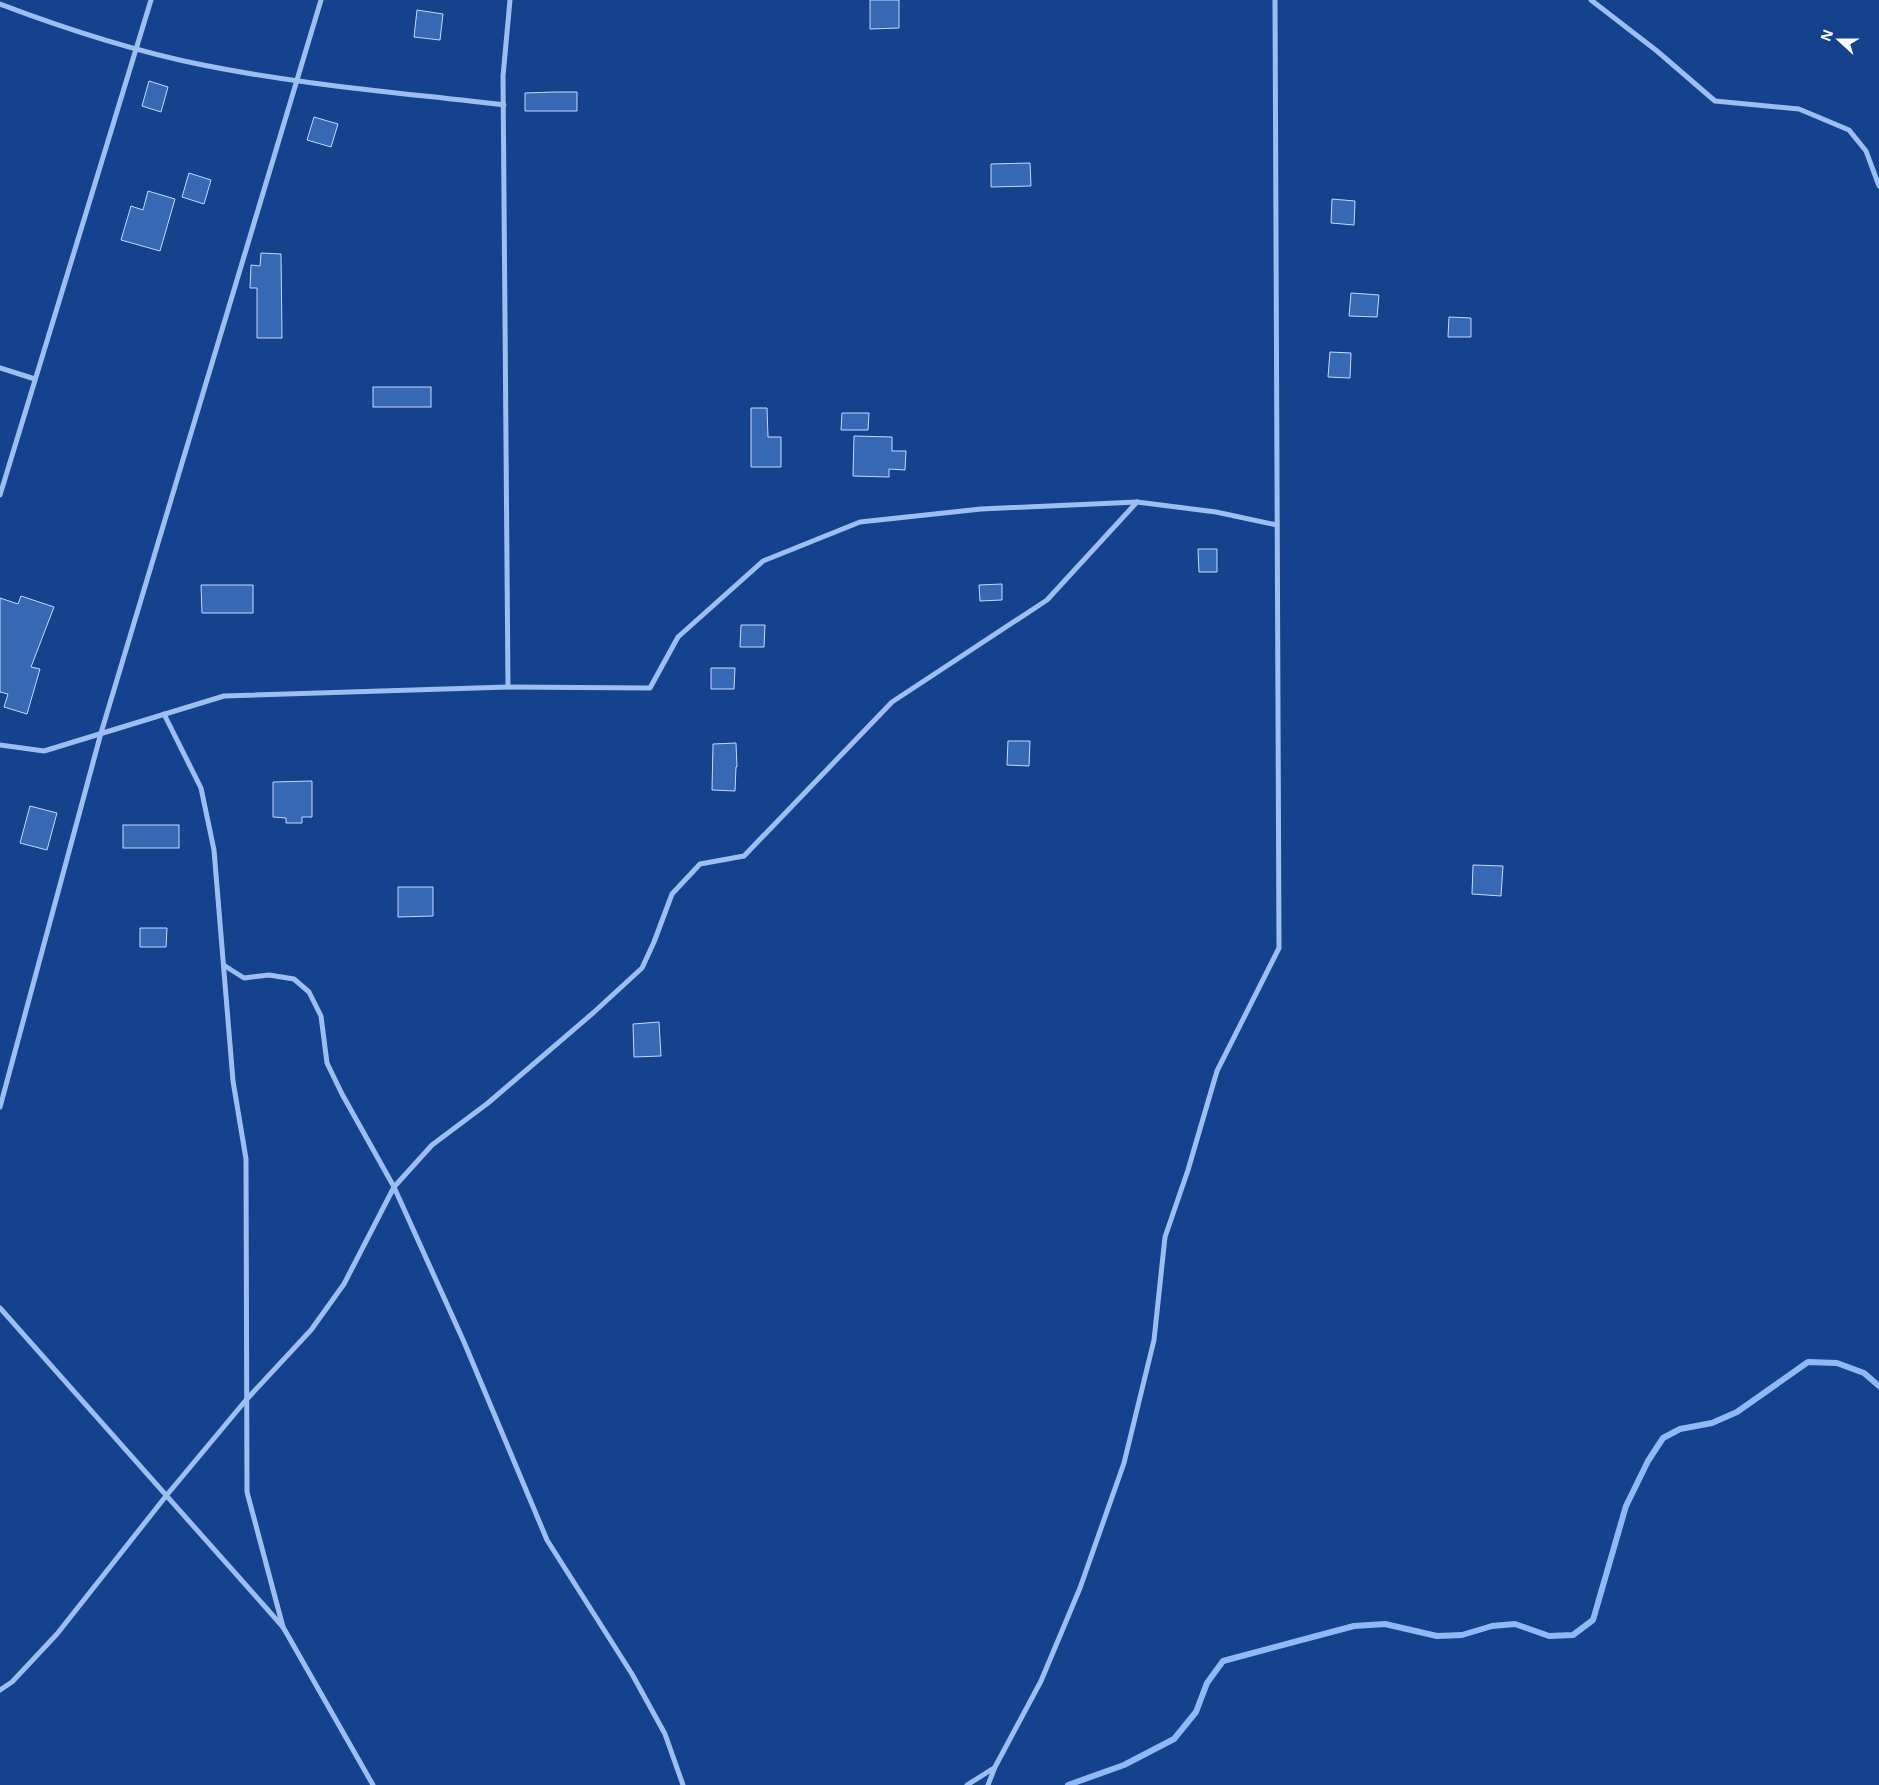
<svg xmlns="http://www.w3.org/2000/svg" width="1879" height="1785" viewBox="0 0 1879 1785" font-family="'Open Sans',sans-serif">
<rect width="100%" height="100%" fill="#14428d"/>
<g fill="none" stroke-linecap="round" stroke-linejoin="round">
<path stroke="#8fb8f4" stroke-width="6" d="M1068,1785L1124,1765L1174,1739L1196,1712L1207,1683L1223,1661L1354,1626L1385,1624L1437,1636L1462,1635L1492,1626L1515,1624L1549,1636L1573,1635L1593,1620L1626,1506L1648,1461L1663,1438L1680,1429L1712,1423L1737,1412L1808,1362L1837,1363L1864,1373L1879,1386"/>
</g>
<g fill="#3768b4" stroke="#c4dafc">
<path d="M870,0H899V28L870,29Z"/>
<path d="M417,10L443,14L440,40L414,37Z"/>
<path d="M149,81L168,87L161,112L142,106Z"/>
<path d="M554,92H577V111H525V93Z"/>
<path d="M314,117L338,124L331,147L307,140Z"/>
<path d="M1030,163L1031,186L991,187V164Z"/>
<path d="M189,173L211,180L204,204L182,197Z"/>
<path d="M148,191L175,199L160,251L121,240L131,206L143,210Z"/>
<path d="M1332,199L1355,201L1354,225L1331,223Z"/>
<path d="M261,253L281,254L282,338H257V288H250L251,265L260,266Z"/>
<path d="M1351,293L1379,295L1377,317L1349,316Z"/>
<path d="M1449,317L1471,318V337H1448Z"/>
<path d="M1330,352L1351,353L1350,378L1328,377Z"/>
<rect x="373" y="387" width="58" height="20"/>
<path d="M751,408H767L768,437H781V467H751Z"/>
<path d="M842,413H869L868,430H841Z"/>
<path d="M854,436L892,437V451H906L905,470L889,469V477L853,476Z"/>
<path d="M1198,549H1217V572H1199Z"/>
<path d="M1002,584V600L980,601L979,585Z"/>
<path d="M201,585H253V613H202Z"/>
<path d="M21,596L54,607L31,667L40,669L27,714L4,707L8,694L0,692V598L18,604Z"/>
<path d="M741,625H765L764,647H740Z"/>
<path d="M711,668H735L734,689H711Z"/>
<path d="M1008,741H1030L1029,766L1007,765Z"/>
<path d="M736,743L737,767H736L735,791L712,790L713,744Z"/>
<path d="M312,781V817H302V823H286V818L273,817V782Z"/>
<path d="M30,806L57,813L47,850L20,843Z"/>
<rect x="123" y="825" width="56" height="23"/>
<path d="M1473,865L1503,866L1501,896L1472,894Z"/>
<path d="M398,887H433V916L398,917Z"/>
<path d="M140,928H167L166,947H140Z"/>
<path d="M659,1022L661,1056L634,1057L633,1024Z"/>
</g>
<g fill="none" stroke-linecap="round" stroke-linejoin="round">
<g stroke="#9dbef1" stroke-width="5">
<path d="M1591,0L1657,51L1715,101L1799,109L1849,130L1866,151L1879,186"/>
<path d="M0,4C66,29 134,51 203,65C302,85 404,93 504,105"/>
<path d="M0,368L35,379"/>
<path d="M0,495L151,0"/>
<path d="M508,687L503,76L510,0"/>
<path d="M164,714L201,788L214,850L233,1081L246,1159L247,1492L283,1627"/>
<path d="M0,745L44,751L224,696L508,687L650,688L678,637L763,561L860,522L981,509L1137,502L1216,512L1277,525"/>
<path d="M225,966L244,978L269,975L294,979L309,992L321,1016L327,1063L342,1094L394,1187L464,1342L547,1540L632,1674L665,1734L683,1785"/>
<path d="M0,1107L101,733L321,0"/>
<path d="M0,1308L283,1627L373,1785"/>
<path d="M0,1690L12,1682L57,1634L166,1496L246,1400L311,1330L344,1284L394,1187L432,1145L488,1103L593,1013L642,968L654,942L672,894L700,864L744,856L892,702L1047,600L1137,502"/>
<path d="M967,1785L994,1768"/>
<path d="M988,1785L995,1767L1041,1681L1080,1588L1124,1463L1154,1340L1165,1237L1188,1170L1217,1071L1279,948L1275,0"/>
</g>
</g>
<g transform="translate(1839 40) rotate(291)" stroke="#14428d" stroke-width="4" paint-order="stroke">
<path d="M0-4L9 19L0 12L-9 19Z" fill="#ffffff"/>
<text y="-8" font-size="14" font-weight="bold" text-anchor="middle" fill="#ffffff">N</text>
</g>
</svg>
